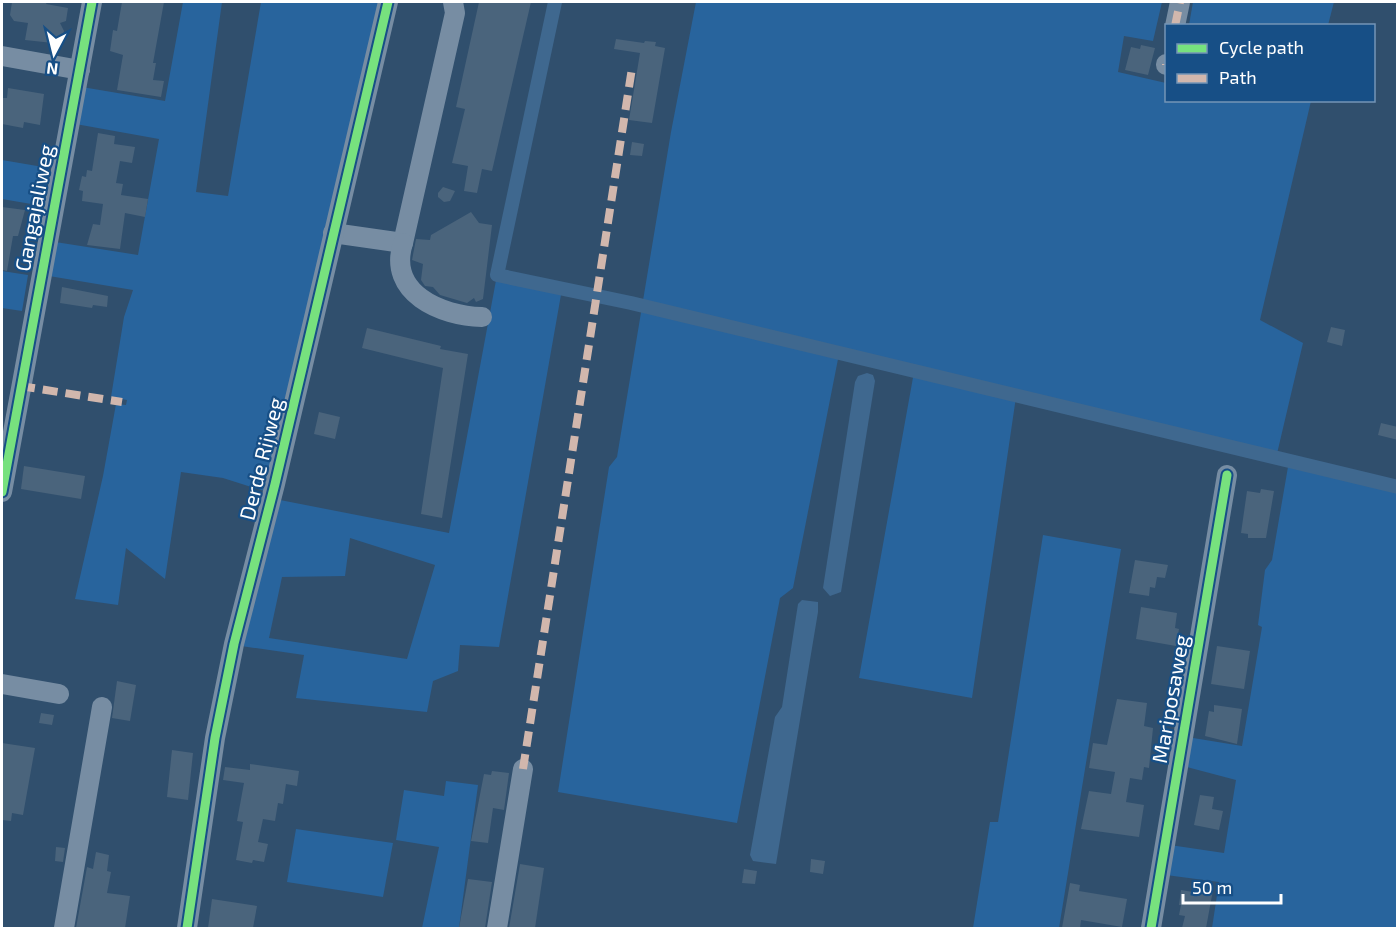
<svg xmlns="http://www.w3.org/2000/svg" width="1399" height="930" viewBox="0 0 1399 930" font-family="'Exo 2',sans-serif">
<rect width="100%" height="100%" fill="#304f6d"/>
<g fill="#28649d" fill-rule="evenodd">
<path d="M183,2H222L196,192L228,196L261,2H383L267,492L223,478L181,472L165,579L126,548L118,605L75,599L103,476L116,404L126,405L127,400L111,397L124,317L133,290L43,275L49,241L138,255L159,139L70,123L76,86L165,101Z"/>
<path d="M696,2H1162L1153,41L1124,36L1118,72L1166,83V100L1311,101L1260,320L1303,343L1276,458L1016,397L972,698L859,678L914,372L839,354L793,588L780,598L737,823L558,792L609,467L617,457L671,132Z"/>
<path d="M1193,2H1334L1328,25H1189Z"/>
<path d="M2,160L49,168L43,206L2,199Z"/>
<path d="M2,271L28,275L22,311L2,308Z"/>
<path d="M497,275L562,289L499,647L460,645L458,671L433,681L427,712L296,698L304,655L241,646L280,500L449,533ZM350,538L435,565L407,659L269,638L282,577L345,576Z"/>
<path d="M1289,461L1397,487V928H1212L1219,882L1166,875L1170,845L1224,853L1236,780L1183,766L1187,737L1242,746L1262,627L1258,625L1265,570L1272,560Z"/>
<path d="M1043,535L1121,549L1059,928H973L990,822H998Z"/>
<path d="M446,781L478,785L459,928H422L439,847L396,840L404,790L444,796Z"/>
<path d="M296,829L393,843L383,897L287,882Z"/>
</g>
<g fill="#3f688f">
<path d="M867,373L873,375L875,381L841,592L830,596L823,588L855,382L858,376Z"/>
<path d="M802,600L818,602V612L776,864L753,861L750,855L775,717L782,707L798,604Z"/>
</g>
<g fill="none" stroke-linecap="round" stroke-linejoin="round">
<path stroke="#3f688f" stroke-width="14" d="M555,2L497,275L631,303L1398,487"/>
</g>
<g fill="#4a647c">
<path d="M12,2H47L46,4L68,8L66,21L60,23L64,31L62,39L53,43L25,40L28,23L14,21L10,15Z"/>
<path d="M122,2H164L153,63H156L153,80L164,81L161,97L117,90L123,55L110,51L113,30L117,31Z"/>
<path d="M479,2H531L492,171L482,169L477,193L464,191L468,166L452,163L465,109L456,107Z"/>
<path d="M616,39L644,43L645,41L656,42L655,46L665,48L652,123L629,120L640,53L614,49Z"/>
<path d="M1141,45L1155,48L1148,75L1125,70L1131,47L1140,49Z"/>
<path d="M8,88L44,94L40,125L24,122L23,128L2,124V98H7Z"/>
<path d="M98,133L115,136L114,144L135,147L132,163L120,161L116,183L123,184L121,195L148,199L145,217L125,213L120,249L87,245L93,224L100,225L103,204L82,201L83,191L79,190L82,176L86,177L87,170L92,171Z"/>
<path d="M632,142L644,144L642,156L630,155Z"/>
<path d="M443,187L455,191L450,201L444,202L438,197V193Z"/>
<path d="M2,207L25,210L18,236H13L7,271L2,270Z"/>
<path d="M471,212L479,223L492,225L483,299L476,302L474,298L467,303L440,295L433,287L425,286L421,280L423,264L412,260L416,239L430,240L431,235Z"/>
<path d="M62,287L108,296L107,307L93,305L92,308L60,303Z"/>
<path d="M1331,327L1345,330L1342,346L1327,342Z"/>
<path d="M367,328L441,346L440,349L468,354L442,518L421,514L443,368L362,348Z"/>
<path d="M319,412L340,417L335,439L314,434Z"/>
<path d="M1381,423L1398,427V440L1378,435Z"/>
<path d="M24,466L85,476L81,499L21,489Z"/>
<path d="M1261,489L1274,491L1266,538H1248V534L1241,533L1247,491L1260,493Z"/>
<path d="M1135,560L1168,565L1165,578L1157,577L1155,588L1150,587L1149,596L1129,593Z"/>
<path d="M1141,607L1177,613L1175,628L1179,629L1176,646L1136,639Z"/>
<path d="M1217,646L1250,651L1244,689L1211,684Z"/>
<path d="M117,681L136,685L130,721L112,718Z"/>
<path d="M1117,699L1147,703L1144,726L1153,728L1149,768L1144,767L1142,780L1130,778L1126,802L1144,805L1139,837L1081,829L1089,791L1111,794L1115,772L1089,768L1093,743L1107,745Z"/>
<path d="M1214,705L1242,709L1237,744L1205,736L1209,711L1214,712Z"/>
<path d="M41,713L54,715L52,725L39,723Z"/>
<path d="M2,743L35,748L23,815L12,813L11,821L2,820Z"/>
<path d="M172,750L193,753L188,800L167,797Z"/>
<path d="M250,764L299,771L297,786L286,784L283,804L278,803L275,821L263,819L258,842L268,844L264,862L253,860L252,863L236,860L243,822L237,821L244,783L223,780L225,767L250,770Z"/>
<path d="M492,771L509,773L504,810L493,808L488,843L471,841L484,774L491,775Z"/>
<path d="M1200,795L1214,797L1212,809L1223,811L1219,830L1194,825Z"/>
<path d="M56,847L65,848L63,862L55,861Z"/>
<path d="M96,852L109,855L107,871L111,872L107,893L130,896L125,928H76L87,867L93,869Z"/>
<path d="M811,859L825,861L823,874L810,872Z"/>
<path d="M520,864L544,868L535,928H509Z"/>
<path d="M744,869L757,871L755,884L742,883Z"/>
<path d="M468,879L492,882L485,928H459Z"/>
<path d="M1070,883L1080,885L1079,891L1127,899L1122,927L1081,920L1080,928H1062Z"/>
<path d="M1194,887L1213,890L1206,928H1182L1185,916L1179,915L1181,905H1179L1181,890L1193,892Z"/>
<path d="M212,899L257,906L253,928H208Z"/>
</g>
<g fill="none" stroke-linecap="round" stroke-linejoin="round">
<g stroke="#778da3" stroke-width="20">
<path d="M1175,26L1180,2"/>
<path d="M2,56L80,70"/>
<path d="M1166,65V64"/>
<path d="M333,233L403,243L455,13L453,2"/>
<path d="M403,243C387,293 441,316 482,317"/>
<path d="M2,492L92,2"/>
<path d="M2,684L59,694"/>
<path d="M64,928L102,707"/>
<path d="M187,928L215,738L234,644L275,484L388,2"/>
<path d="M497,928L523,769"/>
<path d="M1151,928L1227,475"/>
</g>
<g stroke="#d1b7ad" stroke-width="8" stroke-dasharray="15 8" stroke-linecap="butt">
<path d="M1175,26L1180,2"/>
<path d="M1166,65V64"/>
<path d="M20,386L122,402"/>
<path d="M523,769L632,68"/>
</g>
<defs>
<g id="cycleway">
<path d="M2,492L92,2"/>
<path d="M187,928L215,738L234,644L275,484L388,2"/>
<path d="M1151,928L1227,475"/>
</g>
</defs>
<use href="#cycleway" stroke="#174f86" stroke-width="13"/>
<use href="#cycleway" stroke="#77e17e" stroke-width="9"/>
</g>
<g text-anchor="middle" stroke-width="4.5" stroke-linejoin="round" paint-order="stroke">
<g font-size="21" fill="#fff" stroke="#174f86">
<text transform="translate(35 208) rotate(-79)" y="7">Gangajaliweg</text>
<text transform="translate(262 459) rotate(-76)" y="7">Derde Rijweg</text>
<text transform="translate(1171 699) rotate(-80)" y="7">Mariposaweg</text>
</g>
</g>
<rect width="1399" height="930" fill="none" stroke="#ffffff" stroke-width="6"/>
<rect x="1165" y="24" width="210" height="78" fill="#174f86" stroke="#7495b6" stroke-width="1.5"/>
<rect x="1177" y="44" width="30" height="9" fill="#77e17e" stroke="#7495b6" stroke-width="1.5"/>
<text x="1219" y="54" font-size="18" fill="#ffffff">Cycle path</text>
<rect x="1177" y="74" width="30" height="9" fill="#d1b7ad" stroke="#7495b6" stroke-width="1.5"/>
<text x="1219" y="84" font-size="18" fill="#ffffff">Path</text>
<g transform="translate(54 54) rotate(187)" stroke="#174f86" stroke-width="4.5" paint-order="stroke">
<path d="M0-4.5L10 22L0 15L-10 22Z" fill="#ffffff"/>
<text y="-9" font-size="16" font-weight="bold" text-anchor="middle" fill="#ffffff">N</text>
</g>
<path d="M1183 894v9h98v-9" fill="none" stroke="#ffffff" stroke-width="3"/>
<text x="1192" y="894" font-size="18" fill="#ffffff" stroke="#174f86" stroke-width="4.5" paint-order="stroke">50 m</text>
</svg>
